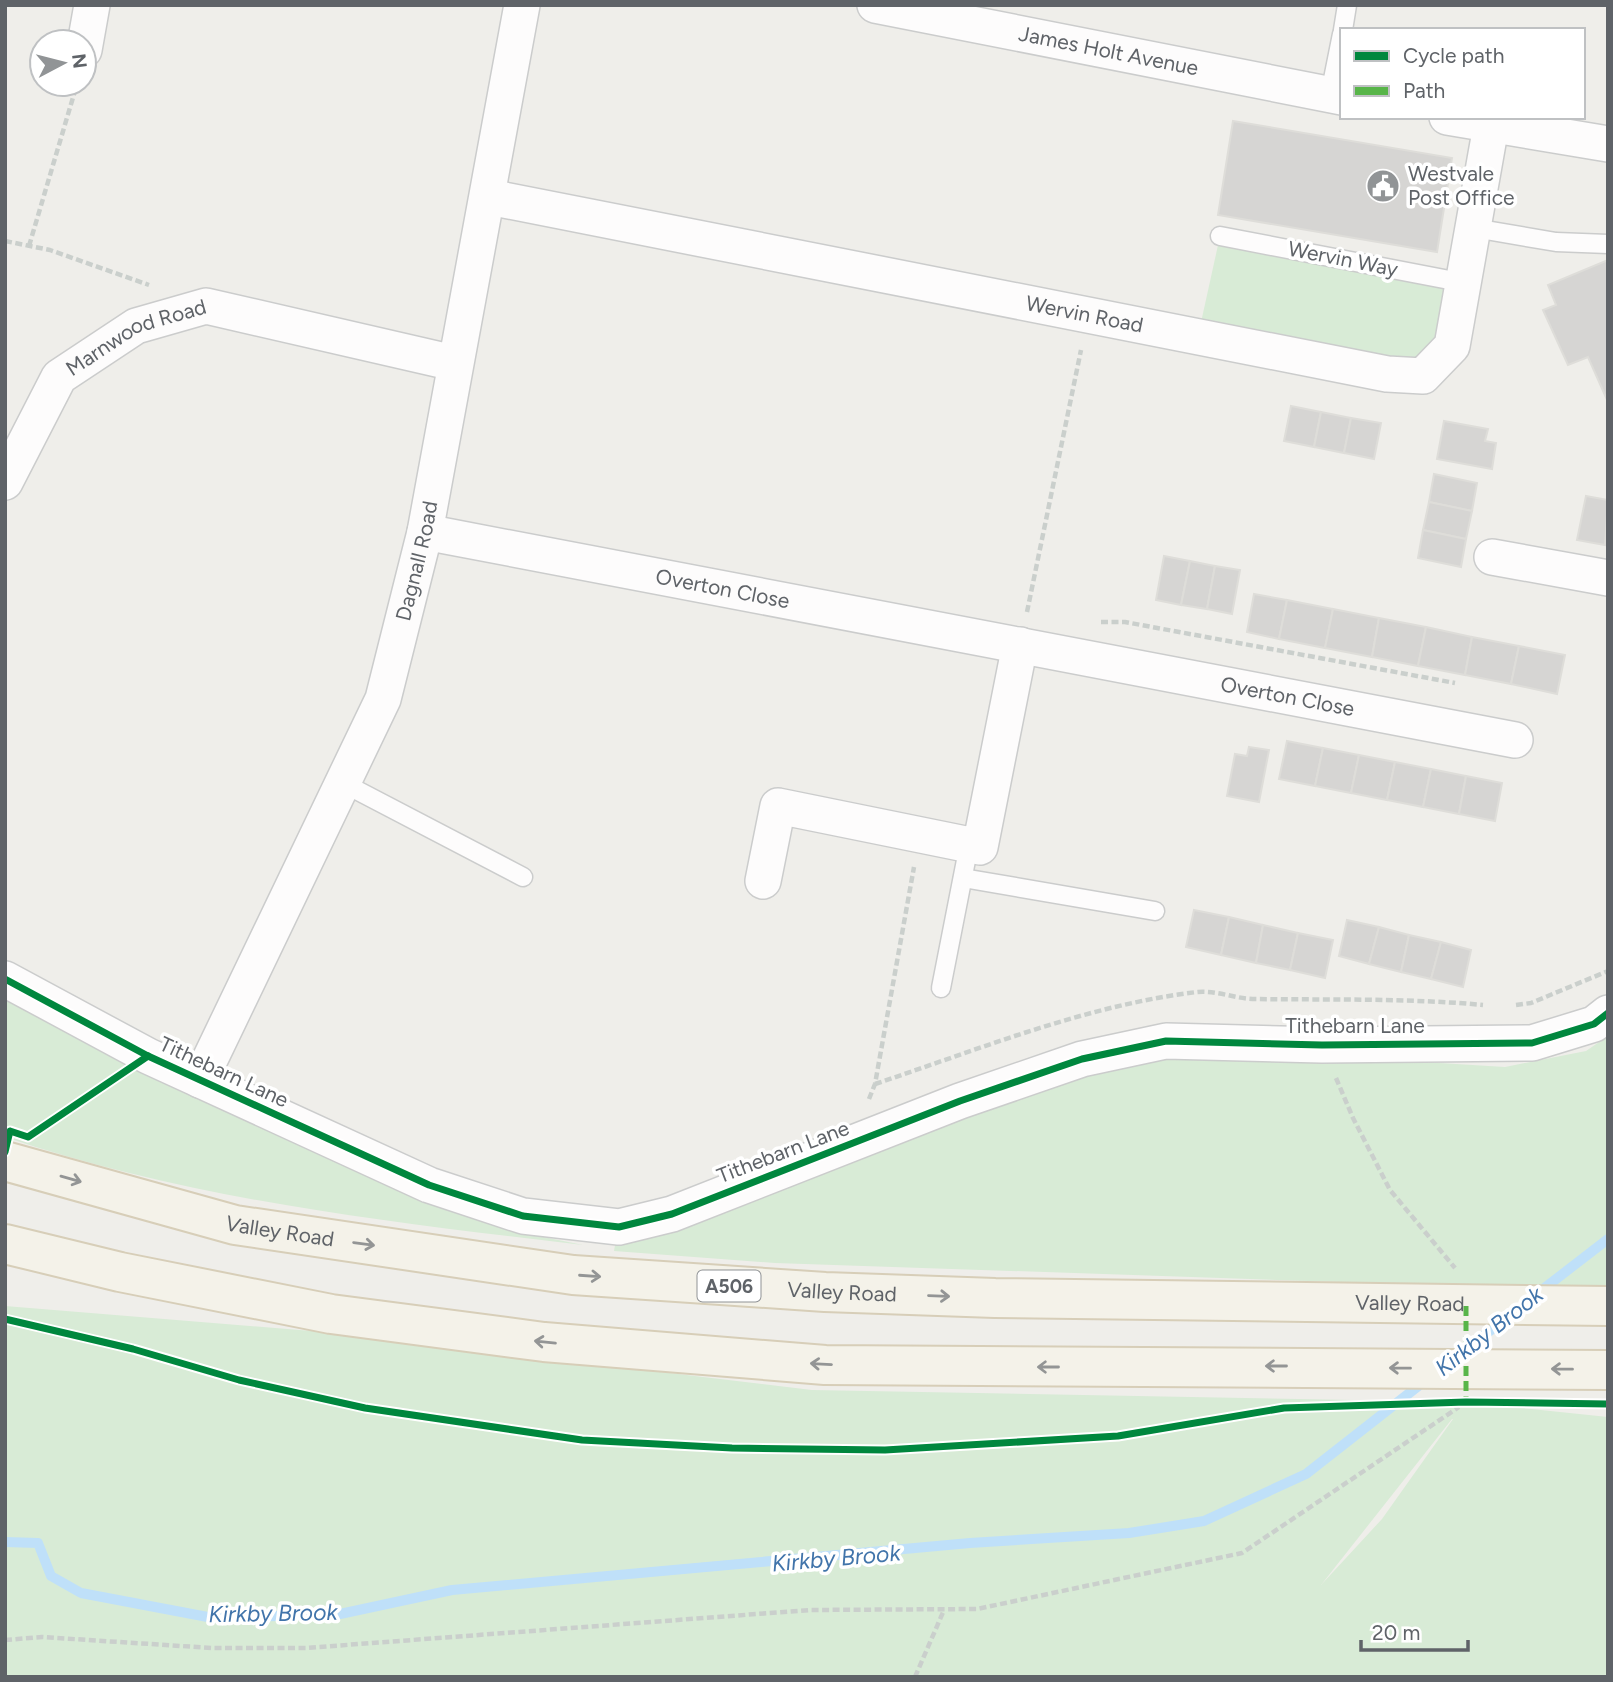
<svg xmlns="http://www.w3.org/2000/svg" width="1613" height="1682" viewBox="0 0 1613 1682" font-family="Figtree,sans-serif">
<rect width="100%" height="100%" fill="#efeeea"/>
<g fill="#d8ebd6" fill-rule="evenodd">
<path d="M1220,236L1465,283L1423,376L1198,336Z"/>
<path d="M5,999L117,1055L519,1232L583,1245C389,1222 191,1200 5,1137Z"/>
<path d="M1608,1036V1291L775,1263L614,1251L616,1239L786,1185L1077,1076L1175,1056L1358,1058L1505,1067L1586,1051Z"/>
<path d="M5,1306L324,1332L812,1390L1466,1402L1608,1417V1677H5ZM1453,1419L1382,1519L1321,1585L1452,1419Z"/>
</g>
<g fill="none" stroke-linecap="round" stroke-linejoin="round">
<g stroke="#bfe0f9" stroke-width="10">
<path d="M1538,1293L1608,1239"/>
<path d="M1455,1358L1509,1316"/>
<path d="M5,1542L38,1543L51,1576L81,1593L213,1618L340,1614L452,1590L970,1543L1129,1533L1204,1521L1306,1474L1426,1380"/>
</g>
</g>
<g fill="#d6d5d3" stroke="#deddd9" stroke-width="2">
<path d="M1233,121L1452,158L1437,252L1218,215Z"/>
<path d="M1608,260V402L1588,357L1568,365L1543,310L1556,305L1548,285Z"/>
<path d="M1291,406L1321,412L1314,447L1284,441Z"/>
<path d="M1321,412L1351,418L1344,453L1314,447Z"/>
<path d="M1351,418L1381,423L1374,459L1344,453Z"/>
<path d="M1444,421L1488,429L1485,441L1496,443L1492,469L1437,459Z"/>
<path d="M1434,474L1477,483L1472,511L1429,502Z"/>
<path d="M1586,496L1608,500L1605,545L1577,540Z"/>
<path d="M1429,502L1472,511L1466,539L1423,530Z"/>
<path d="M1423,530L1466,539L1461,567L1418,558Z"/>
<path d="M1164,556L1190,561L1181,605L1156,600Z"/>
<path d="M1190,561L1215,566L1207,609L1181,605Z"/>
<path d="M1215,566L1240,570L1232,614L1207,609Z"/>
<path d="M1254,594L1287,600L1279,639L1247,632Z"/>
<path d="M1287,600L1333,609L1325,648L1279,639Z"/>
<path d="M1333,609L1379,618L1372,657L1325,648Z"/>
<path d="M1379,618L1426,627L1418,666L1372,657Z"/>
<path d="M1426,627L1472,637L1465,675L1418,666Z"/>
<path d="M1472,637L1519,646L1511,684L1465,675Z"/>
<path d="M1519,646L1565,655L1557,694L1511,684Z"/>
<path d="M1287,741L1323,748L1315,786L1279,779Z"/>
<path d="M1249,747L1269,750L1259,802L1227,796L1235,754L1247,756Z"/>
<path d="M1323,748L1359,755L1351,793L1315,786Z"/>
<path d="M1359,755L1395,762L1387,800L1351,793Z"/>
<path d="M1395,762L1431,769L1423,807L1387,800Z"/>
<path d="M1431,769L1466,776L1459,814L1423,807Z"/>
<path d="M1466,776L1502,783L1495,821L1459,814Z"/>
<path d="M1194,910L1229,917L1221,955L1186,947Z"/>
<path d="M1229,917L1263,925L1256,963L1221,955Z"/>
<path d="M1347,920L1379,927L1369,964L1339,956Z"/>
<path d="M1263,925L1298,933L1290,970L1256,963Z"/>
<path d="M1379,927L1409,935L1401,972L1369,964Z"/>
<path d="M1298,933L1333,940L1325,978L1290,970Z"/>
<path d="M1409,935L1441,942L1431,979L1401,972Z"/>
<path d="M1441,942L1471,950L1463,987L1431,979Z"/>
</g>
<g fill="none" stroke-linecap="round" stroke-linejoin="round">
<defs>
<g id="service">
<path d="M1343,30L1347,5"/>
<path d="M1330,94L1342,34"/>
<path d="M1474,228L1556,242L1608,244"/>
<path d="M1220,236L1465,283"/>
<path d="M343,783L523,877"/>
<path d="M963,878L1155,911"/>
<path d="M941,988L969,845"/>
</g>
<g id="minor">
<path id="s1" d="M875,5L1342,97"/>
<path d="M84,50L92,5"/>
<path d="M1447,117L1608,144"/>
<path id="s2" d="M489,197L1387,374L1423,376L1452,346L1491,126"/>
<path id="s3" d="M5,482L59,377L136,326L206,306L454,363"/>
<path id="s4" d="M425,532L1515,740"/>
<path d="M1492,557L1608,578"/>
<path d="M763,881L778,806L980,847L1020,645"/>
<path d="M5,979L148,1056L429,1185L523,1216L619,1227L672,1214L960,1101L1082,1059L1166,1041L1322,1045L1532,1043L1594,1024L1608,1013"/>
<path id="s5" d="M200,1080L383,699L425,532L522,5"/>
</g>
<g id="primary">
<path id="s6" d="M5,1161L235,1225L573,1275L825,1292L995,1298L1608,1306"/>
<path d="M5,1244L120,1272L331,1314L544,1342L825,1365L1608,1370"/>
</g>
</defs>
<use href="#service" stroke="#cbcccc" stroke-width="21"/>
<use href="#minor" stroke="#cbcccc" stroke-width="38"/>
<use href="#primary" stroke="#d7ceb8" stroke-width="42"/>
<g stroke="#cacfcc" stroke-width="4.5" stroke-dasharray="7 3.5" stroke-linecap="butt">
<path d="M5,241L50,250L149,285"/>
<path d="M29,246L77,84"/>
<path d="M1027,612L1081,350"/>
<path d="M1101,622H1125L1455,683"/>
<path d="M1516,1005L1531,1003L1608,971"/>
<path d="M1336,1078L1353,1118L1390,1190L1455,1268"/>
<path d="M875,1084C980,1049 1087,1005 1197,992C1216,990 1236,999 1255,999C1331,1000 1408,998 1483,1005"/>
<path d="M869,1099L875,1084L914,867"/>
<path d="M5,1640L42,1637L212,1648H306L810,1610L977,1609L1242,1553L1459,1407"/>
<path d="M915,1677L944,1610"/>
</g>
<use href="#service" stroke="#fdfcfc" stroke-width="18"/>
<use href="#minor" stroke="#fdfcfc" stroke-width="35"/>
<use href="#primary" stroke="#f4f2e9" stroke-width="38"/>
<path stroke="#58b549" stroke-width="5" stroke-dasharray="10 5" stroke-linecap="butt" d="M1466,1306V1402"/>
<defs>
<g id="cycleway">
<path d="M5,979L148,1056L429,1185L523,1216L619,1227L672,1214L960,1101L1082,1059L1166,1041L1322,1045L1532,1043L1594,1024L1608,1013"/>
<path d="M5,1152L10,1131L28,1137L148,1056"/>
<path d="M5,1319L133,1349L239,1380L365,1408L582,1440L732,1448L885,1450L1118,1436L1284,1408L1466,1402L1608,1404"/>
</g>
</defs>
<use href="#cycleway" stroke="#fff" stroke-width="11"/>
<use href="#cycleway" stroke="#00873e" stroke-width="7"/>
</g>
<defs><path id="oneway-shaft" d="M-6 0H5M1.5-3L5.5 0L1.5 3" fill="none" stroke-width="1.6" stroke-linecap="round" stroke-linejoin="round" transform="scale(1.75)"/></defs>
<g stroke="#939595">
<use href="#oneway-shaft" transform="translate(71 1179) rotate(16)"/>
<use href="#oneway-shaft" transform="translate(364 1244) rotate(8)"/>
<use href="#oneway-shaft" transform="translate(590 1276) rotate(4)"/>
<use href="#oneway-shaft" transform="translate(939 1296) rotate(2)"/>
<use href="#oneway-shaft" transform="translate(545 1342) rotate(-174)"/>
<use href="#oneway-shaft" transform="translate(821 1364) rotate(-177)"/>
<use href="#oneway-shaft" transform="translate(1276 1366) rotate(-180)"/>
<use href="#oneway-shaft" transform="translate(1048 1367) rotate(180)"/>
<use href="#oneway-shaft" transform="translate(1400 1368) rotate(-179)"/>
<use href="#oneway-shaft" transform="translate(1562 1369) rotate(-179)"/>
</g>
<defs>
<symbol id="civic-disc" viewBox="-11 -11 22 22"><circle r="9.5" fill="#919496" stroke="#fff"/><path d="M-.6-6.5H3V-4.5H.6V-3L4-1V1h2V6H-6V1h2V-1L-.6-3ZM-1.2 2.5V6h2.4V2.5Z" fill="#fff"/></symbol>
</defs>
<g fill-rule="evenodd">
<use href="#civic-disc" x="1364" y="167" width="38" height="38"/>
</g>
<g text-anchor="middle" stroke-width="7" stroke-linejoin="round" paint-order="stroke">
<rect fill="#fff" stroke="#8f9295" stroke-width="2" x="697.5" y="1270.5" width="63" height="31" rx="5"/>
<g font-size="19" font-weight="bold" fill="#5f6368">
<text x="729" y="1293">A506</text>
</g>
<g font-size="21" fill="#5f6368" stroke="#fff">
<text dy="7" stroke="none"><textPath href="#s1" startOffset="238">James Holt Avenue</textPath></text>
<text transform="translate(1343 259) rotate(11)" y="7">Wervin Way</text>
<text dy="7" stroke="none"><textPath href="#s2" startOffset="607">Wervin Road</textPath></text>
<text dy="7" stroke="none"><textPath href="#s3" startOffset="206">Marnwood Road</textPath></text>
<text dy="7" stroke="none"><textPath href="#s5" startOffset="565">Dagnall Road</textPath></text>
<text dy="7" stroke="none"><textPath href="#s4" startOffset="303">Overton Close</textPath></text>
<text dy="7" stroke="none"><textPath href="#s4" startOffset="878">Overton Close</textPath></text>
<text x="1355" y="1033">Tithebarn Lane</text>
<text transform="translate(224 1072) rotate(25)" y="7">Tithebarn Lane</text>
<text transform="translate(783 1152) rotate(-21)" y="7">Tithebarn Lane</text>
<text dy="7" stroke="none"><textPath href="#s6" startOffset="284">Valley Road</textPath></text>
<text dy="7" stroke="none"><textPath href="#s6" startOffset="850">Valley Road</textPath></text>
<text dy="7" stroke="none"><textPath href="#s6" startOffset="1418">Valley Road</textPath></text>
</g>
<g font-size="21" fill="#5f6368" stroke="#fff" text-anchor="start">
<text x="1408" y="181">Westvale<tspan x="1408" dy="24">Post Office</tspan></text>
</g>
<g font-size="23" font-style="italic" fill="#4174aa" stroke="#fff">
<text transform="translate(1489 1331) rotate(-38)" y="8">Kirkby Brook</text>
<text transform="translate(836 1558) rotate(-5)" y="8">Kirkby Brook</text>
<text transform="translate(273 1613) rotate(-1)" y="8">Kirkby Brook</text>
</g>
</g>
<rect width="1613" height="1682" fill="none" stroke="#5f6368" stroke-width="14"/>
<rect x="1340" y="28" width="245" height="91" fill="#ffffff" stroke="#bfc1c3" stroke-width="2"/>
<rect x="1354" y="51" width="35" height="10" fill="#00873e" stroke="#bfc1c3" stroke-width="2"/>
<text x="1403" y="63" font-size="21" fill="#5f6368">Cycle path</text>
<rect x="1354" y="86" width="35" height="10" fill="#58b549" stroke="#bfc1c3" stroke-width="2"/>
<text x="1403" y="98" font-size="21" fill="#5f6368">Path</text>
<g transform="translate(63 63) rotate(83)"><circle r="33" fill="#ffffff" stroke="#bfc1c3" stroke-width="2"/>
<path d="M0-5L12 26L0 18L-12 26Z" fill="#919496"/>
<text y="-10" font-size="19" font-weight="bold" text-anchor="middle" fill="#5f6368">N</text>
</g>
<path d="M1361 1640v10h107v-10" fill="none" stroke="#5f6368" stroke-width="3.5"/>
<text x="1372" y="1640" font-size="21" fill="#5f6368" stroke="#ffffff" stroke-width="5" paint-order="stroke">20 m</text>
</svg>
